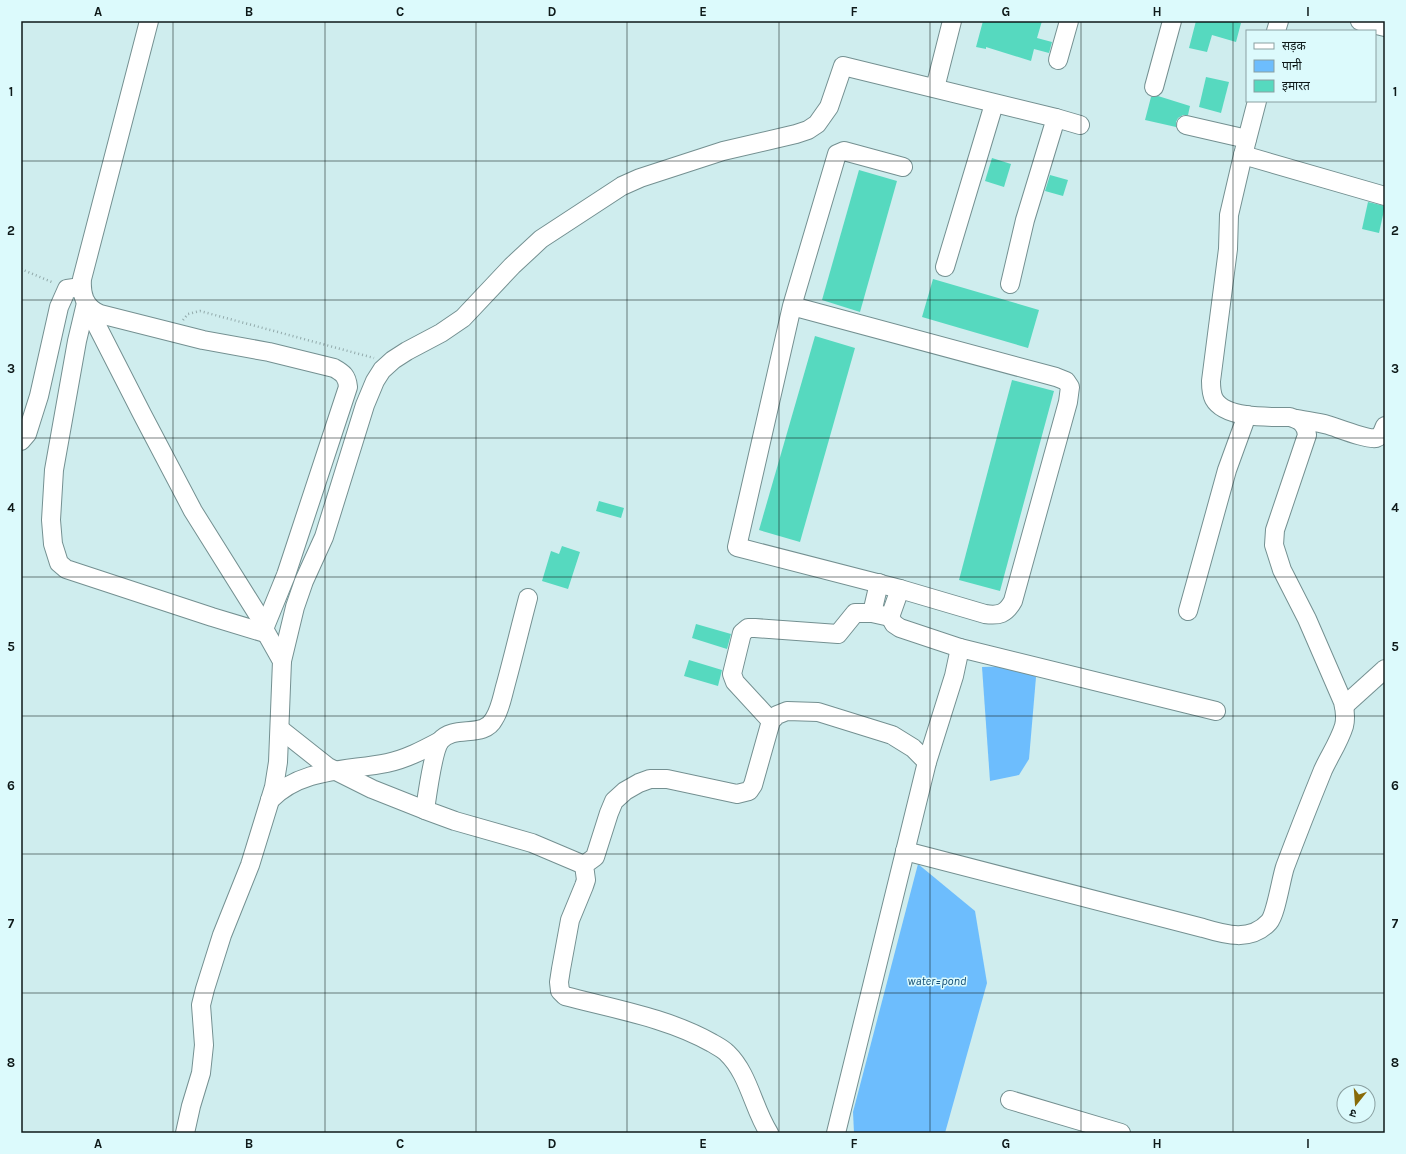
<svg xmlns="http://www.w3.org/2000/svg" width="1406" height="1154" viewBox="0 0 1406 1154" font-family="Karla,'Noto Sans Devanagari',sans-serif">
<rect width="100%" height="100%" fill="#cfedee"/>
<g fill="#6dbdfd">
<path d="M1016,666L1036,677L1029,759L1019,775L990,781L982,667Z"/>
<path d="M918,864L975,911L987,983L945,1133H854L853,1112Z"/>
</g>
<g fill="#56d9bf">
<path d="M983,21H1042L1037,38L1052,42L1049,53L1034,49L1031,61L986,47V49L976,47Z"/>
<path d="M1196,21H1234L1241,23L1236,42L1212,35L1207,52L1189,48Z"/>
<path d="M1206,77L1229,82L1221,113L1199,107Z"/>
<path d="M1158,96L1190,106L1188,115H1183L1178,118L1176,122V127L1145,120L1151,97Z"/>
<path d="M992,158L1011,164L1004,187L985,181Z"/>
<path d="M859,170L897,181L860,312L822,300Z"/>
<path d="M1050,175L1068,180L1063,196L1045,191Z"/>
<path d="M1368,202L1385,206L1379,233L1362,229Z"/>
<path d="M933,279L1039,310L1028,348L922,317Z"/>
<path d="M815,336L855,348L800,542L759,530Z"/>
<path d="M1012,380L1054,391L1000,591L959,580Z"/>
<path d="M599,501L624,508L621,518L596,511Z"/>
<path d="M562,546L580,552L568,589L542,581L551,551L559,554Z"/>
<path d="M696,624L731,634L727,649L692,638Z"/>
<path d="M689,660L722,670L718,686L684,676Z"/>
</g>
<g fill="none" stroke-linecap="round" stroke-linejoin="round">
<defs>
<g id="minor">
<path d="M149,21L82,279C81,294 84,307 100,314L203,340L269,352L334,368C343,373 347,376 348,387L286,575L264,629L282,661L278,762L274,787L250,865L222,935L205,989L201,1005L204,1045L201,1073L191,1106L185,1133"/>
<path d="M1360,21L1385,27"/>
<path d="M1276,31L1279,21"/>
<path d="M1058,60L1069,21"/>
<path d="M1154,87L1172,21"/>
<path d="M935,88L952,21"/>
<path d="M1257,101L1243,155L1385,196"/>
<path d="M1186,125L1247,139"/>
<path d="M945,267L994,104"/>
<path d="M1010,284L1025,220L1056,118"/>
<path d="M86,303L77,341L54,470L51,520L53,544L59,563L66,569L212,617L265,633"/>
<path d="M792,306L1056,377L1066,381L1070,387L1068,402L1013,601C1006,614 999,616 985,614L900,589L737,547L792,306L837,154L844,151L903,167"/>
<path d="M94,311V320L142,414L193,511L265,626"/>
<path d="M1297,419C1307,421 1318,422 1328,425C1338,428 1368,440 1376,438C1382,436 1383,430 1385,426"/>
<path d="M21,441L27,434L39,396L59,307L67,289L81,287"/>
<path d="M528,598C520,628 513,658 505,687C502,698 500,710 494,719C484,739 454,724 440,741C433,751 427,796 425,810L455,821L532,843L584,865"/>
<path d="M1188,611L1227,470L1247,415"/>
<path d="M872,613L879,583"/>
<path d="M960,648L1216,711"/>
<path d="M282,661L295,607L304,581L324,537L365,405L375,381L382,370L393,360L407,351L441,333L463,318L512,266L541,239L622,186L640,178L723,151L796,134L808,130L817,124L829,107L843,66L1056,118L1080,125"/>
<path d="M1344,706L1385,669"/>
<path d="M771,721L735,682L732,674L742,633L748,628H755L838,634L855,613H872L890,617"/>
<path d="M280,729L328,767L372,789L425,810"/>
<path d="M270,800C301,768 347,771 387,763C406,759 423,750 440,741"/>
<path d="M905,851L1203,928C1226,935 1251,942 1269,922C1276,914 1281,879 1285,867C1297,835 1310,802 1323,770C1330,755 1339,742 1344,726C1346,718 1345,710 1343,702L1307,619L1282,570L1274,545L1275,530L1307,435C1306,424 1300,420 1290,417C1270,417 1225,419 1214,399C1211,393 1211,387 1211,381L1228,249L1229,215L1243,155"/>
<path d="M1010,1100L1121,1133"/>
<path d="M769,1133C753,1108 749,1074 727,1053C723,1049 717,1046 712,1043C668,1018 614,1009 565,996L560,991L559,982L561,969L570,920L584,886L586,880L584,865L595,857L609,813L614,801L625,791L639,783L650,779H667L737,794L749,791L753,785L771,721L777,715L787,711L818,712L892,735L913,748L927,762"/>
<path d="M836,1133L927,762L954,676L960,648L900,628L894,624L890,617L900,589"/>
</g>
</defs>
<use href="#minor" stroke="#749091" stroke-width="20"/>
<g stroke="#92aaab" stroke-width="2.5" stroke-dasharray="1 3" stroke-linecap="butt">
<path d="M21,269L54,283"/>
<path d="M183,320L188,314L200,311L374,358"/>
</g>
<use href="#minor" stroke="#fff" stroke-width="18"/>
</g>
<path fill="none" stroke="#0e1919" stroke-width="1" stroke-opacity="0.55" d="M173,21V1133M325,21V1133M476,21V1133M627,21V1133M779,21V1133M930,21V1133M1081,21V1133M1233,21V1133M21,161H1385M21,300H1385M21,438H1385M21,577H1385M21,716H1385M21,854H1385M21,993H1385"/>
<g text-anchor="middle" stroke-width="3" stroke-linejoin="round" paint-order="stroke">
<g font-size="12" font-style="italic" fill="#104c75" stroke="#dcfafc">
<text x="937" y="985">water=pond</text>
</g>
</g>
<rect width="1406" height="1154" fill="none" stroke="#dcfafc" stroke-width="44"/>
<rect x="1246" y="30" width="130" height="72" fill="#dcfafc" stroke="#8aa0a1"/>
<rect x="1254" y="43" width="20" height="6" fill="#ffffff" stroke="#8aa0a1"/>
<text x="1282" y="50" font-size="12" fill="#0e1919">सड़क</text>
<rect x="1254" y="60" width="20" height="12" fill="#6dbdfd" stroke="#8aa0a1"/>
<text x="1282" y="70" font-size="12" fill="#0e1919">पानी</text>
<rect x="1254" y="80" width="20" height="12" fill="#56d9bf" stroke="#8aa0a1"/>
<text x="1282" y="90" font-size="12" fill="#0e1919">इमारत</text>
<g transform="translate(1356 1104) rotate(197)"><circle r="19" fill="#dcfafc" stroke="#8aa0a1"/>
<path d="M0-3L7 15L0 10L-7 15Z" fill="#886b09"/>
<text y="-6" font-size="11" font-weight="bold" text-anchor="middle" fill="#0e1919">उ</text>
</g>
<rect x="22" y="22" width="1362" height="1110" fill="none" stroke="#0e1919" stroke-width="1.5"/>
<g font-size="13" text-anchor="middle" font-weight="bold" fill="#0e1919">
<text x="98" y="16">A</text>
<text x="249" y="16">B</text>
<text x="400" y="16">C</text>
<text x="552" y="16">D</text>
<text x="703" y="16">E</text>
<text x="854" y="16">F</text>
<text x="1006" y="16">G</text>
<text x="1157" y="16">H</text>
<text x="1308" y="16">I</text>
<text x="11" y="96">1</text>
<text x="1395" y="96">1</text>
<text x="11" y="235">2</text>
<text x="1395" y="235">2</text>
<text x="11" y="373">3</text>
<text x="1395" y="373">3</text>
<text x="11" y="512">4</text>
<text x="1395" y="512">4</text>
<text x="11" y="651">5</text>
<text x="1395" y="651">5</text>
<text x="11" y="790">6</text>
<text x="1395" y="790">6</text>
<text x="11" y="928">7</text>
<text x="1395" y="928">7</text>
<text x="11" y="1067">8</text>
<text x="1395" y="1067">8</text>
<text x="98" y="1148">A</text>
<text x="249" y="1148">B</text>
<text x="400" y="1148">C</text>
<text x="552" y="1148">D</text>
<text x="703" y="1148">E</text>
<text x="854" y="1148">F</text>
<text x="1006" y="1148">G</text>
<text x="1157" y="1148">H</text>
<text x="1308" y="1148">I</text>
</g>
</svg>
